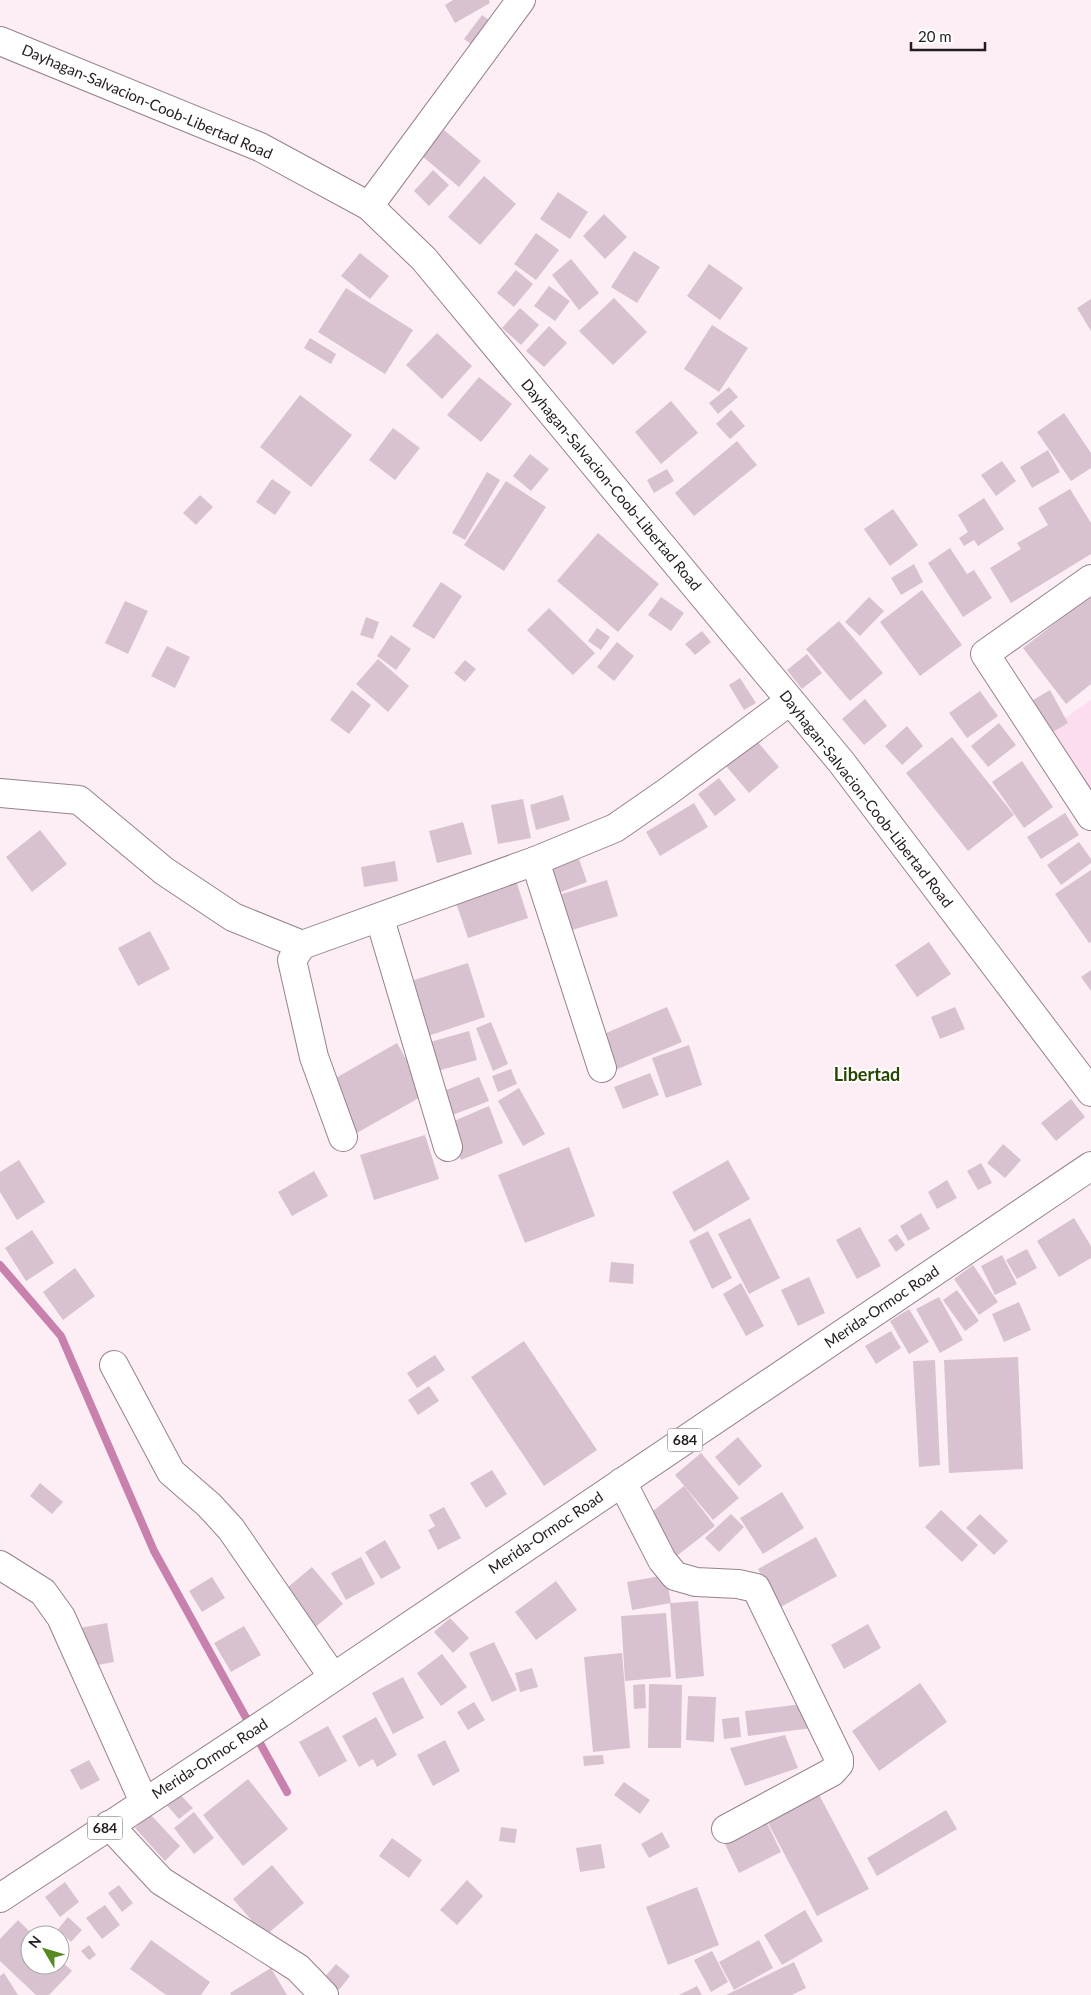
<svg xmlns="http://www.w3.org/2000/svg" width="1091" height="1995" viewBox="0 0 1091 1995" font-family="Lato,sans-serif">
<rect width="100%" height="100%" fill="#fdeef6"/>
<path fill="#fcddef" d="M1091,700V799L1047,731Z"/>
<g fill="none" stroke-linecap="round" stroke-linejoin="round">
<path stroke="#c880ad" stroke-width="8" d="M0,1265L61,1336L154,1551L287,1792"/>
</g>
<g fill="#d8c2cf">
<path d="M453,0H489L490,3L455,23L445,5Z"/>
<path d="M482,15L495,24L476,48L464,39Z"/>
<path d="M444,130L481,161L459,187L422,156Z"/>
<path d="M433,170L449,185L429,206L414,191Z"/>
<path d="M484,176L516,204L480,245L448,217Z"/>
<path d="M558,192L588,212L570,239L540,219Z"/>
<path d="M604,214L627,237L605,259L583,236Z"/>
<path d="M536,233L559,250L536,280L514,264Z"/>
<path d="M634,251L660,267L637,303L611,287Z"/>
<path d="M360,253L389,276L370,299L341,276Z"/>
<path d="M571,259L599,293L579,310L552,275Z"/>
<path d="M709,264L743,288L720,320L687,296Z"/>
<path d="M516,270L533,284L514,307L497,293Z"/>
<path d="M549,286L570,301L555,321L534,306Z"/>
<path d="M346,288L413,330L385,374L318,332Z"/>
<path d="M614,298L647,332L613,365L579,331Z"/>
<path d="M1091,299V331L1077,308Z"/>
<path d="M520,308L539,325L521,345L502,328Z"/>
<path d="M712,325L748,348L719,392L684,369Z"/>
<path d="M549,326L567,343L544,367L526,351Z"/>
<path d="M437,333L472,366L442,399L406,365Z"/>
<path d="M310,338L336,354L331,364L304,348Z"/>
<path d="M479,377L512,404L481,442L447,415Z"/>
<path d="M729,387L738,397L718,414L709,403Z"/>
<path d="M300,395L352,435L311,487L260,447Z"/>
<path d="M671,401L698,433L661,464L635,432Z"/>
<path d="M731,410L745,426L730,439L716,424Z"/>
<path d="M1064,413L1091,453V468L1071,481L1037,432Z"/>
<path d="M393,428L420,448L395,480L369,460Z"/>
<path d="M737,441L757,465L694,516L675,493Z"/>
<path d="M1048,450L1060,472L1032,488L1020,467Z"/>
<path d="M530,454L549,469L531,491L513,476Z"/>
<path d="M1002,461L1016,481L996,496L981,475Z"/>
<path d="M667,469L674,481L654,493L647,480Z"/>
<path d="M487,472L500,480L465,540L452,533Z"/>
<path d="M272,479L291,492L275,515L256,502Z"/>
<path d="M506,481L546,507L504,571L464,545Z"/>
<path d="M1070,489L1091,523V554L1011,603L990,568L1021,549L1017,543L1048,525L1038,508Z"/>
<path d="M200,495L213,507L196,525L183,513Z"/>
<path d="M984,498L1004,529L978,546L974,540L964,546L959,538L968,532L958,515Z"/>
<path d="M893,509L918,545L890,566L864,529Z"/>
<path d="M598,533L659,584L618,632L557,581Z"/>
<path d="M950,548L967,574L974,570L992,598L963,617L928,563Z"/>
<path d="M914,564L923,582L901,595L891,578Z"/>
<path d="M441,582L462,596L434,639L412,626Z"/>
<path d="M922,590L962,645L920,676L880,622Z"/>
<path d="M1091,595V684L1066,704L1023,648Z"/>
<path d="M661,597L684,613L671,631L648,615Z"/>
<path d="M869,597L884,611L860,636L845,622Z"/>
<path d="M125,601L148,611L128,654L105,643Z"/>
<path d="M549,608L595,653L573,675L527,630Z"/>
<path d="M366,617L379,622L373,639L360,635Z"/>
<path d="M839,621L883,673L850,701L806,649Z"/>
<path d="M597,628L610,637L601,650L588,641Z"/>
<path d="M702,631L711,642L695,655L685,644Z"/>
<path d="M391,635L411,649L396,670L377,656Z"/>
<path d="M617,642L634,656L614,681L597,667Z"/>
<path d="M167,646L190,657L175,688L151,676Z"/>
<path d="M807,654L822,673L802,689L787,670Z"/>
<path d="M378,659L409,686L388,712L356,684Z"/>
<path d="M465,660L476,669L465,682L454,673Z"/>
<path d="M740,678L756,703L744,710L729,685Z"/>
<path d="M352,690L371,705L349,734L330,720Z"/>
<path d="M1050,690L1068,723L1046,736L1028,703Z"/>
<path d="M980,691L998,716L967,738L949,713Z"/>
<path d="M865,699L887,726L864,745L842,719Z"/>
<path d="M999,723L1016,745L988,767L971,746Z"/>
<path d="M907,726L923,746L902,765L885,746Z"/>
<path d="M751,734L779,767L749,793L721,760Z"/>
<path d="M952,737L1014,815L968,851L906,773Z"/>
<path d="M1022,761L1053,807L1024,828L992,782Z"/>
<path d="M719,778L736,800L715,816L698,794Z"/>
<path d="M563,795L570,820L536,830L530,805Z"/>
<path d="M523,799L531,838L498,844L491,805Z"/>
<path d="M694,803L708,827L660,856L646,832Z"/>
<path d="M1065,813L1079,835L1041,859L1027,837Z"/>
<path d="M463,822L472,854L437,863L429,831Z"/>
<path d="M40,830L67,864L32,892L6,857Z"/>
<path d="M1079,842L1091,859V863L1061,885L1047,865Z"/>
<path d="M579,859L587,882L556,894L548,870Z"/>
<path d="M395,861L398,881L364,887L361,867Z"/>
<path d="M1091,870V942L1089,943L1055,894Z"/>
<path d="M515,877L528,918L468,938L454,897Z"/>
<path d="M607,880L618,916L569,931L559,895Z"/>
<path d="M150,931L170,969L138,986L118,948Z"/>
<path d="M929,942L951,974L917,997L895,965Z"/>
<path d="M468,963L485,1017L428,1036L411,981Z"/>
<path d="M1091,970V991L1081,977Z"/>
<path d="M667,1007L682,1042L613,1071L599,1036Z"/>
<path d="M955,1007L965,1029L940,1039L931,1017Z"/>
<path d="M491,1022L508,1064L493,1071L476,1028Z"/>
<path d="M469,1031L477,1060L430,1073L423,1044Z"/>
<path d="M397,1043L426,1094L355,1134L327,1083Z"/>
<path d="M689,1045L702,1085L666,1098L652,1058Z"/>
<path d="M511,1069L517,1084L498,1092L492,1076Z"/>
<path d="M650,1073L659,1095L623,1109L614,1087Z"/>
<path d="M479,1077L489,1101L450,1116L441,1092Z"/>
<path d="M519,1088L545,1134L523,1146L498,1101Z"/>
<path d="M1071,1099L1085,1117L1056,1141L1041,1123Z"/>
<path d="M489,1106L503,1143L461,1160L447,1124Z"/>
<path d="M425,1135L439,1179L374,1200L360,1155Z"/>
<path d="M1003,1144L1021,1160L1005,1178L987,1163Z"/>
<path d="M569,1147L595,1216L525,1243L498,1175Z"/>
<path d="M19,1160L45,1202L17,1220L0,1192V1172Z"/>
<path d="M728,1160L750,1199L694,1232L672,1192Z"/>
<path d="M981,1163L992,1183L978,1190L967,1171Z"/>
<path d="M314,1171L328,1196L292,1216L278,1192Z"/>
<path d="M947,1180L957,1198L937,1209L928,1192Z"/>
<path d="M921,1213L930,1229L908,1241L900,1226Z"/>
<path d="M750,1218L780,1278L749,1294L718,1234Z"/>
<path d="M1074,1218L1091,1246V1258L1059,1277L1037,1241Z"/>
<path d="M860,1227L881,1266L857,1279L836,1240Z"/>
<path d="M32,1230L54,1263L26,1281L5,1248Z"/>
<path d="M708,1231L732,1278L712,1289L689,1241Z"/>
<path d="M897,1234L905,1245L896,1252L888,1240Z"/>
<path d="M1027,1249L1037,1268L1017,1279L1006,1260Z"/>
<path d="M1002,1255L1017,1284L995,1295L981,1266Z"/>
<path d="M611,1262L634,1264L633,1284L609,1282Z"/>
<path d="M973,1265L998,1302L979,1315L954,1279Z"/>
<path d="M75,1268L95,1296L63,1320L43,1292Z"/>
<path d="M809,1277L825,1313L798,1326L781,1290Z"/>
<path d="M741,1283L764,1326L746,1336L723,1294Z"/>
<path d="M957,1290L979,1321L965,1331L943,1300Z"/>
<path d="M939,1297L963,1340L940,1353L916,1309Z"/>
<path d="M1019,1302L1031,1330L1004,1342L992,1314Z"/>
<path d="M909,1309L929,1342L909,1354L890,1321Z"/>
<path d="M891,1331L901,1348L876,1364L865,1346Z"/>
<path d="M524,1341L597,1450L544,1486L471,1377Z"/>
<path d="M435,1355L445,1370L417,1388L407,1373Z"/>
<path d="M1018,1357L1023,1469L949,1473L944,1360Z"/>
<path d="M935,1360L940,1465L919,1467L913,1361Z"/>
<path d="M429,1386L439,1401L418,1415L408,1400Z"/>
<path d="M738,1437L762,1466L739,1486L715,1457Z"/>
<path d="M701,1453L739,1498L713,1520L675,1475Z"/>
<path d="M492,1470L507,1494L486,1508L470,1483Z"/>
<path d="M40,1483L63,1502L52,1514L30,1496Z"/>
<path d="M684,1486L715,1526L674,1558L643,1519Z"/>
<path d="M782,1492L804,1528L763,1554L740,1518Z"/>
<path d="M444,1507L461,1538L438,1550L428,1530L435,1526L429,1515Z"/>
<path d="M941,1510L978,1545L962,1562L925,1527Z"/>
<path d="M731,1514L744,1527L719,1552L705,1538Z"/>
<path d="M980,1514L1008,1541L994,1555L966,1528Z"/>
<path d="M816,1537L837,1576L779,1608L758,1569Z"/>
<path d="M385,1540L401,1568L381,1579L365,1552Z"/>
<path d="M361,1557L375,1584L346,1600L331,1573Z"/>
<path d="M312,1567L343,1604L312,1630L281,1593Z"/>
<path d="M666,1575L671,1603L632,1610L627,1582Z"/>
<path d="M212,1577L225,1598L202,1612L189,1591Z"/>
<path d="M556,1581L577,1610L536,1640L515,1612Z"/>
<path d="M698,1601L704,1676L676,1679L670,1603Z"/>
<path d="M666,1613L671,1677L625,1681L621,1616Z"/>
<path d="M450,1618L469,1638L453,1653L434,1632Z"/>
<path d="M107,1623L114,1662L87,1667L80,1628Z"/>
<path d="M868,1624L881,1648L844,1669L831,1645Z"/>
<path d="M244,1626L261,1655L231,1672L214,1643Z"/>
<path d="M494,1642L517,1690L492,1702L469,1653Z"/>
<path d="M622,1653L630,1748L593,1752L584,1657Z"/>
<path d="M442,1654L467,1687L441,1706L417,1673Z"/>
<path d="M532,1668L538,1687L520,1692L515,1673Z"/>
<path d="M403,1677L424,1718L393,1734L372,1693Z"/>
<path d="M920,1683L947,1722L879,1771L852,1731Z"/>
<path d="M645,1684L646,1708L634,1709L633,1685Z"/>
<path d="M649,1684L682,1685L681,1748H648Z"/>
<path d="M688,1696L716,1697L714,1742L686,1740Z"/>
<path d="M474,1702L485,1720L468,1730L457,1712Z"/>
<path d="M810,1703L813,1728L748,1736L745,1711Z"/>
<path d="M376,1717L397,1755L377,1767L373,1759L359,1767L342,1736Z"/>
<path d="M739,1717L741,1737L724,1739L722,1719Z"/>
<path d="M328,1726L347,1761L319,1777L299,1742Z"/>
<path d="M785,1735L798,1768L745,1786L730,1748Z"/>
<path d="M445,1740L460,1771L433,1786L417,1755Z"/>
<path d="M603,1755L604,1764L584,1766L583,1756Z"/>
<path d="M89,1760L100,1780L81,1790L70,1770Z"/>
<path d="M248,1779L288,1829L243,1866L203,1815Z"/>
<path d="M624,1782L650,1800L640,1814L614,1795Z"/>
<path d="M176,1790L193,1808L179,1819L163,1801Z"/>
<path d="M818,1793L869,1889L817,1916L767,1821Z"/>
<path d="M946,1810L957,1829L877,1876L867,1858Z"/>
<path d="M194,1812L214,1838L194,1854L174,1828Z"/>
<path d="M150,1814L180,1846L165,1861L135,1828Z"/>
<path d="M766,1821L781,1852L739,1873L724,1842Z"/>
<path d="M501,1827L517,1829L515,1843L499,1841Z"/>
<path d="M662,1832L670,1847L649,1858L641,1844Z"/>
<path d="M392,1838L422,1860L409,1878L379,1856Z"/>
<path d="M601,1844L605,1868L580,1872L576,1848Z"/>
<path d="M272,1865L304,1903L265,1936L233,1899Z"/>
<path d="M467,1880L483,1896L457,1925L440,1910Z"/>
<path d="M65,1882L79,1902L60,1917L45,1897Z"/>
<path d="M119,1885L133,1903L122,1912L108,1893Z"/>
<path d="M697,1887L719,1945L668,1965L646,1907Z"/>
<path d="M105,1905L120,1925L102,1939L86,1918Z"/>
<path d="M805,1910L823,1941L782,1965L764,1935Z"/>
<path d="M68,1917L82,1930L71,1942L58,1929Z"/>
<path d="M18,1920L33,1935H30V1965H60V1960L72,1971L49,1995H36L0,1961V1939Z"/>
<path d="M151,1940L210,1982L201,1995H166L130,1969Z"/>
<path d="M759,1940L773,1968L734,1990L719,1962Z"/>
<path d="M89,1945L96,1955L89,1960L81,1951Z"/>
<path d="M712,1951L728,1982L711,1992L694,1960Z"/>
<path d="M794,1962L806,1988L792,1995H726Z"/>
<path d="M336,1964L350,1976L339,1990L324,1978Z"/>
<path d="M271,1968L287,1995H231L230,1993Z"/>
<path d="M4,1973L18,1995H0V1976Z"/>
<path d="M697,1986L702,1995H679Z"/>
</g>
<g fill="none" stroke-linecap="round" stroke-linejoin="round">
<defs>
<g id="minor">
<path d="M369,206L521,0"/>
<path d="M1091,579L985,654L1091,816"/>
<path d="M0,793L79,800L164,871L233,917L302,945"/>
<path d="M535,861L602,1068"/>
<path d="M380,919L448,1147"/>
<path d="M343,1137L314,1057L292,960L302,945L535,861L615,828L667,792L790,701"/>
<path d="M114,1365L171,1472L209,1505L231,1529L333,1677"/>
<path d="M622,1482L662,1560L675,1576L696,1582L738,1584L756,1588L839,1759V1764L832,1772L726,1829"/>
<path d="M0,1565L43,1592L61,1617L144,1802"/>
<path d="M109,1825L161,1881L298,1968L324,1995"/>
</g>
<path id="major" d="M0,41L260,147L369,206L424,259L842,763L1091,1092"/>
<path id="highway" d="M0,1898L279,1714L1091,1166"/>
</defs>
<use href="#minor" stroke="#96818d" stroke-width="30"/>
<use href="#major" stroke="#96818d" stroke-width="30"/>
<use href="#highway" stroke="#96818d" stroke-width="30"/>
<use href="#minor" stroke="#fff" stroke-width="28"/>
<use href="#major" stroke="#fff" stroke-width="28"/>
<use href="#highway" stroke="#fff" stroke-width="28"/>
</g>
<g text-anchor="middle" stroke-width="4" stroke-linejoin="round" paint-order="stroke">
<g fill="#fff" stroke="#655f62" stroke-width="1">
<rect x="667.5" y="1428.5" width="35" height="23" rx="4"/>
<rect x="87.5" y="1816.5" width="35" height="23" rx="4"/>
</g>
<g font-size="14" font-weight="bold" fill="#231b1f">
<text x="685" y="1445">684</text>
<text x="105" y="1833">684</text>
</g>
<g font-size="15" fill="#231b1f" stroke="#fff">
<text transform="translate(147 102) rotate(23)" y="5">Dayhagan-Salvacion-Coob-Libertad Road</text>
<text transform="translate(611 485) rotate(50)" y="5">Dayhagan-Salvacion-Coob-Libertad Road</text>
<text transform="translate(866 799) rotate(52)" y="5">Dayhagan-Salvacion-Coob-Libertad Road</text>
<text transform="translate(882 1307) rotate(-34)" y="5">Merida-Ormoc Road</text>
<text transform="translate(546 1533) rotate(-34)" y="5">Merida-Ormoc Road</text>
<text transform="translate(210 1759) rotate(-33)" y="5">Merida-Ormoc Road</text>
</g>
<g font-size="18" font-weight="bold" fill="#254500" stroke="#fff">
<text x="867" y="1081">Libertad</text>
</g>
</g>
<g transform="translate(45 1950) rotate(308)"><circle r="24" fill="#ffffff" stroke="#a7a4a5"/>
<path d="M0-4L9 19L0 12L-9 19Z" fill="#568921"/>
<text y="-8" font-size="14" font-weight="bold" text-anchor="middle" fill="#231b1f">N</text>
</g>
<path d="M911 42v8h74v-8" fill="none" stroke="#231b1f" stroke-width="2.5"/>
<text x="918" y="42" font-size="15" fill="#231b1f" stroke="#ffffff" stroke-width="4" paint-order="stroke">20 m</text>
</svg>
